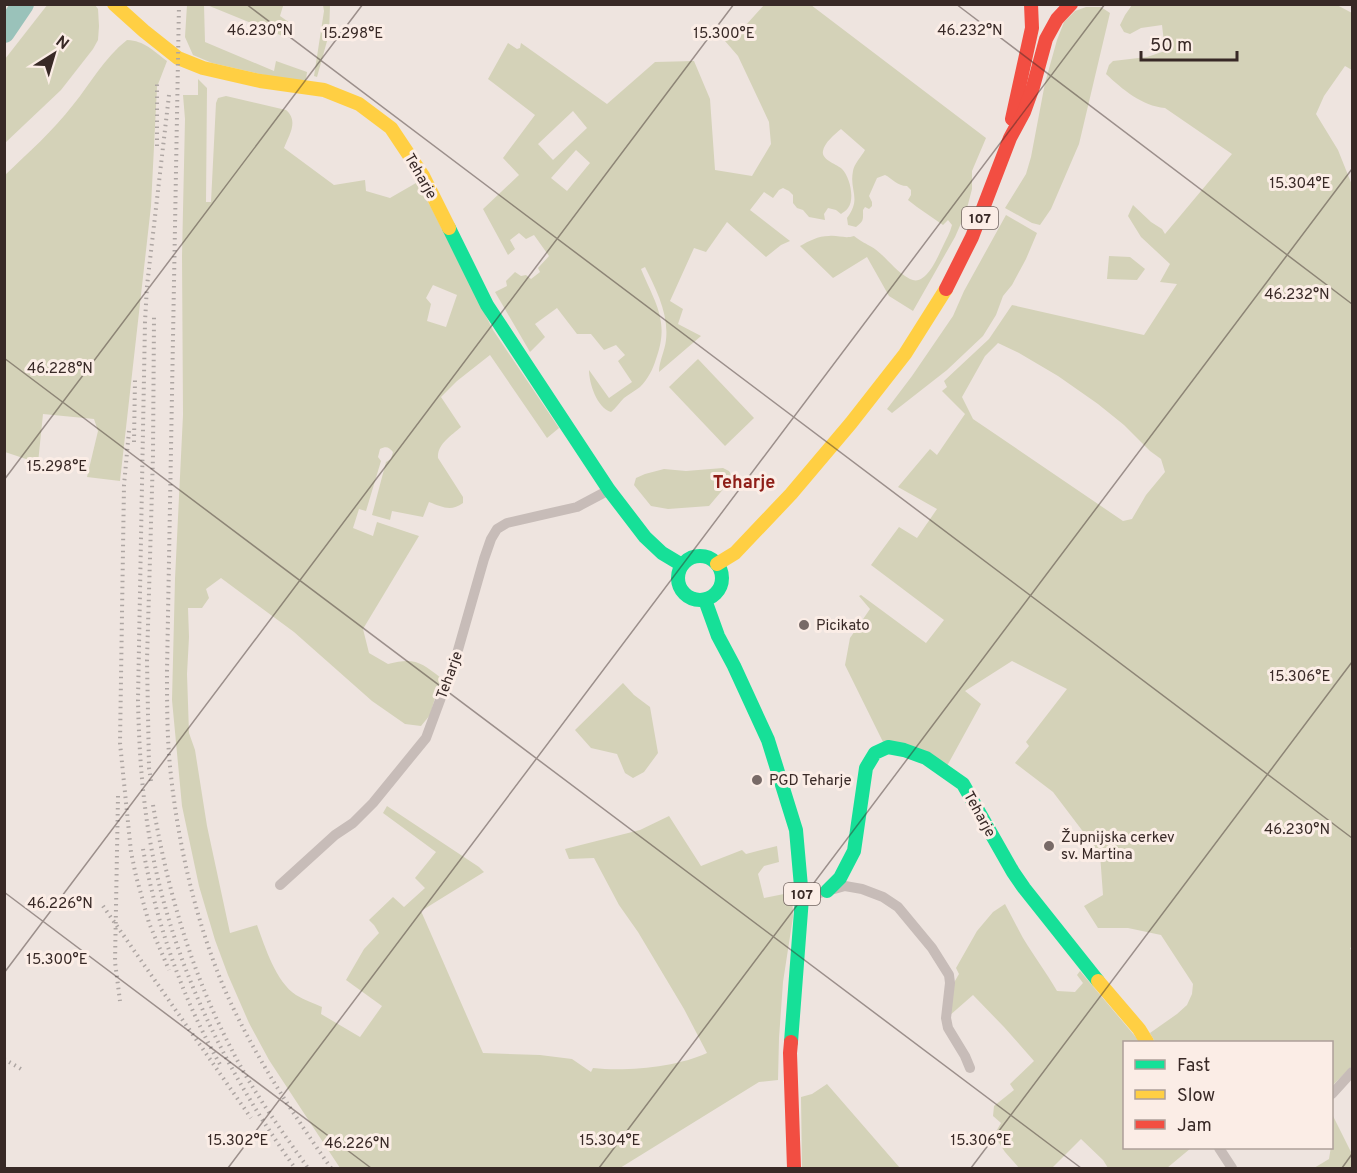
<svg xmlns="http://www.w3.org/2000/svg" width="1357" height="1173" viewBox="0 0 1357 1173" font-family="Overpass,sans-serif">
<rect width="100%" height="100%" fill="#eee4df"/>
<g fill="#d4d2b8" fill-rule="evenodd">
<path d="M48,4L95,5L98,9L99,26L98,40L93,49L61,90L5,143V59Z"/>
<path d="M1335,4L1352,13V70L1345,66L1324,96L1316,114L1338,150L1352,185V947L1350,948L1352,952V1066L1332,1086V1042H1155L1150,1033L1177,1014L1187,1005L1192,994L1193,984L1161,935L1128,928H1098L1084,906L1103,895L1100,854L1053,792L1015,763L1029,746L1026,742L1067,689L1012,661L965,691L981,704L947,766L883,742L845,665L850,638L870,609L859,596L861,595L926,643L944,620L871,565L899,527L917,538L937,509L898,487L930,449L937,455L965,414L942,391L947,387L944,381L989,339L1012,305L1144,335L1177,284L1160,282L1170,264L1141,237L1128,216L1133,205L1151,222L1162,229L1165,234L1232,154L1165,108C1142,106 1122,89 1106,74L1109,65L1113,61L1147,57L1165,51L1162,25L1141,28L1130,34L1124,32L1120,25L1125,15L1132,5ZM998,343L1019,353L1058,376L1098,404L1124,425L1150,451L1161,459L1165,472L1146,495L1132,519L1123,521L973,419L962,397L985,356Z"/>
<path d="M187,5H204L205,42L274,71L276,61L307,72L306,80L299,83L212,63L193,55L185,37Z"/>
<path d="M207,5H280L283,6L280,16L290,23L285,37Z"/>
<path d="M323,5H330L329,34L317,77L314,76L324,11Z"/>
<path d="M764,5H811L986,138L972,171V189L966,212L955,237L913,311L889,296L867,257L833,278L800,246C809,241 818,236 829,236C838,235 845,239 854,236C862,242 863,242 870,246C885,254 894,271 910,279C926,287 937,258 943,246C946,239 950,233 952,225L948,220L943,225L917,207L908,200L911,195V190L907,186C897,186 893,179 885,175L877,178L869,196L872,202V206L869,209L865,207L863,210C863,220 864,221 856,227L848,225L847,218C862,198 849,191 853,171C854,164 861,157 865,150L841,129C835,134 824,143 823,151C821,160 837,164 842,169C850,177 855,199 848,208C846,211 843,212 841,214L836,210L828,208L824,214L825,220L809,217L803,210L797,208L793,203V195L789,191L783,188L779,190L773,198L764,192L750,210L790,241L781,245L766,257L727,222L706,252L694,248L670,301L683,309L678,324L701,336L659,372C659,361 665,351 666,340C669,314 656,289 645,267L641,269C655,303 670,321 656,359C653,369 648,379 640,387C635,391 629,394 624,398C620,402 616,408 611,412C597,408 589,383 589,370L609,398L632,382L618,361L625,355L616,345L604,350L591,334H577L557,308L535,324L545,337L530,352L495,292L507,286L506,281L515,272L521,276L526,275L531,279L540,272L538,268L549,256L534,235L526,239L519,233L510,240L515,249L508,255L483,209L519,175L503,158L535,115L488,79L508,43L517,49L520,48L521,43L607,104L655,62L694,61L710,99L715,170L752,176L771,144L769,122L738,56L725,41L736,36ZM573,111L587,128L553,160L538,144ZM576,150L590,163L567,191L551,178Z"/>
<path d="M1086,7H1101L1110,13L1079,144L1051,209L1040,225L1032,223L1005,208L1026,174L1031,157L1045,83L1057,40L1064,22L1075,11Z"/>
<path d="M127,40C145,41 152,50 167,61L157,87L151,206L120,481L87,477L98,431L94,419L43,414L38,463L5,452L4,176C28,153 53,131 73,105C91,83 104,58 127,40Z"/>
<path d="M198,79L207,88L206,202H211L216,103L218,98L226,96L286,110C299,121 289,135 284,148L334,185L365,180L366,191L390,198L416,183L431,207L493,330L559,428L547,438L490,355L457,381L441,397L461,427C451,436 437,444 438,458L463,497V503C451,512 442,507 429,502L423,517L392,511L390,520L372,515L386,462L391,459L393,452C389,447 386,446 380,449L378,457L381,461L366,511L359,509L353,528L373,536L377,522L419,536L363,629L369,653L388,664C414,657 421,662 441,678L430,715L421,726L405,724L372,701L294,632L221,578L206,589L209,598L202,608H188L189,637L187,674L189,733L195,750L207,826L230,933L257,925C265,947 276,982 296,995C304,1000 314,1003 322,1007L321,1014L360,1037L382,1006L346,980L364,949L379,933L374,925L369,920L393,897L404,907L425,888L415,878L436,852L383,813L387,806L479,867L484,872L421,911L483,1053L540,1055L572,1059L591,1072L593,1068C626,1072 677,1067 707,1053L684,1009L638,932L619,905L594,858L569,859L565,849L640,830L669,816L701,866L742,850L746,854L777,846L779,862L764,866L758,874L764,898L784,894L792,891L793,917L783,982L779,1038L778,1080L759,1082L620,1168H340L269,1060L249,1023L228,975L215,940L199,886L182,806L172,700L175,579L183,415L182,256L185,119L183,95H198ZM433,285L457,295L446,327L427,321L431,304L426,298Z"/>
<path d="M1006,215L1037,233L1026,259L1012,285L1003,296L996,315L983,336L947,370L892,413L887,409L912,376L953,316L964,291Z"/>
<path d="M1109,256L1130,257L1145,269L1137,280L1107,279Z"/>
<path d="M698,359L754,418L725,446L669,387Z"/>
<path d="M723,468L729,471L732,476L725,487L709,506L668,509L651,506L634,485L636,478L645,474L664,469L686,471Z"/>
<path d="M623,683L634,695L650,707L658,753L644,772L633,778L625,773L617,754L591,748L575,730Z"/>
<path d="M1005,904C1011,915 1017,927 1023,938C1034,956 1046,972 1057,991L1075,992L1083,983L1077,975L1080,971L1140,1042H1124V1148H1191L1167,1168H1108L1103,1160L1081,1139L1052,1168H1019L1005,1152L994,1135L1001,1123L993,1116L994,1106L1014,1090L1010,1084L1034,1061L1004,1027L973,995L949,1016L952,986L959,974L956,968L977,931L993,912Z"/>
<path d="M827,1084L900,1168H802L801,1097L812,1094Z"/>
<path d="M1332,1114L1352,1154V1168H1314L1329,1159L1333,1134L1332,1131Z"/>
</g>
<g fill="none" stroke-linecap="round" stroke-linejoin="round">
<path stroke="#9ac2ba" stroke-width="22" d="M4,32L23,4"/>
<g stroke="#c7bcb8" stroke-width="10">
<path d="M280,885L335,835L353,823L373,803L426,738L456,657L484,559L491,539L497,529L507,523L577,507L609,490"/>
<path d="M802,898L845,886L862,889L883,897L898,907L932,948L949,975L950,983L946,1018L948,1028L965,1056L970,1068"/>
<path d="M1332,1094L1352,1072"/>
<path d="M1219,1148L1232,1168"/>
</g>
<g stroke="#16e098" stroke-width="14">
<path d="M449,228L487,305L609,490L645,537L662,553L682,565"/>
<circle cx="700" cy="578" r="22"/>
<path d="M705,600L718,636L734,666L768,740L796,830L802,898L791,1042"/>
<path d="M827,891L840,878L854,851L866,768L875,753L888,747L904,750L926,758L963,784L1013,872L1024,888L1098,981"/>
</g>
<g stroke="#ffcf43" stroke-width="14">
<path d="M114,4L144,31L178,58L203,68L260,81L324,90L359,104L391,128L423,176L449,228"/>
<path d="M717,564L735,553L791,494L851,423L905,354L946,289"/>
<path d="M1098,981L1139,1029L1147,1042"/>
</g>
<g stroke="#f24e42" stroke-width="14">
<path d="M1012,119L1032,28L1031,4"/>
<path d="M946,289L972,237L1010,138L1024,112L1033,87L1046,39L1057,19L1071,4"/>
<path d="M791,1042L790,1053L794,1168"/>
</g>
<g stroke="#aea6a3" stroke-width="4" stroke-dasharray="1.5 4.5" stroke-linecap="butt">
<path d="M179,4L167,671C167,706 167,741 171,776C179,848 196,921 224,988C252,1052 291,1111 331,1168"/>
<path d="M169,95L147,286L145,322L138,700C139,749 142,797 151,846C173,965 225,1070 295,1168"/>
<path d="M157,146V82"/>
<path d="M129,431L124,485L120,743L131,852L136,876L149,923L169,970"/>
<path d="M134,442L135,379"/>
<path d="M151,781L149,768L147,660L153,455L154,317"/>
<path d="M118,796L115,962L120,1001"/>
<path d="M153,805C170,904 198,994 249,1081C267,1111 288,1140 308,1168"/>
<path d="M143,849C157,926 183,1000 222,1068"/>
<path d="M103,906L251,1118"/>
<path d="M4,1059L21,1069"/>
</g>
</g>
<path fill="none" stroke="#382926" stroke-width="1.5" stroke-opacity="0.45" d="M246,4L1352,838M956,4L1352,304M4,358L1081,1168M4,480L363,4M4,892L371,1168M4,973L734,4M228,1168L1105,4M599,1168L1352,169M971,1168L1352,662M1342,1168L1352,1154"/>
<g fill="#786a67" stroke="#fbede6" stroke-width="2">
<circle cx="804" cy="625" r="6"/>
<circle cx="757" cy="780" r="6"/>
<circle cx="1049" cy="846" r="6"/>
</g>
<g text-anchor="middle" stroke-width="6" stroke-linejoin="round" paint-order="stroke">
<g fill="#fbede6" stroke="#726460" stroke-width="1.5">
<rect x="962" y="207" width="36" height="22" rx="4.5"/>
<rect x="784" y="883" width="36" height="22" rx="4.5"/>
</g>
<g font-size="14" font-weight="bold" fill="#382926">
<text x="980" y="223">107</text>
<text x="802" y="899">107</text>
</g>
<g font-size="15" fill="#382926" stroke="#fbede6">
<text transform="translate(421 176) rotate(60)" y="5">Teharje</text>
<text transform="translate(449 675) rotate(-70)" y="5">Teharje</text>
<text transform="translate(980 814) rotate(61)" y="5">Teharje</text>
</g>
<g font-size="15" fill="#382926" stroke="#fbede6" text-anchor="start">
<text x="816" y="630">Picikato</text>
<text x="769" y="785">PGD Teharje</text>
<text x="1061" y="842">Župnijska cerkev<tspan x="1061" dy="17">sv. Martina</tspan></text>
</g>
<g font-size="18" font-weight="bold" fill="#8e1e18" stroke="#fbede6">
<text x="744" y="488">Teharje</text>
</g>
</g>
<g font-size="15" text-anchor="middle" fill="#382926" stroke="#fbede6" stroke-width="6" stroke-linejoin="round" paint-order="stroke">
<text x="970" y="35">46.232°N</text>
<text x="260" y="35">46.230°N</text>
<text x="353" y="38">15.298°E</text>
<text x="724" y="38">15.300°E</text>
<text x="1300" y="188">15.304°E</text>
<text x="1297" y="299">46.232°N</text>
<text x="60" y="373">46.228°N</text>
<text x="57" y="471">15.298°E</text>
<text x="1300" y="681">15.306°E</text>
<text x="1297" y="834">46.230°N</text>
<text x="60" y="908">46.226°N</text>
<text x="57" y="964">15.300°E</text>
<text x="238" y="1145">15.302°E</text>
<text x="610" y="1145">15.304°E</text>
<text x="981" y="1145">15.306°E</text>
<text x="357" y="1148">46.226°N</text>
</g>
<rect width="1357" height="1173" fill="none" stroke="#382926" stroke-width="12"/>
<rect x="1123" y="1041" width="210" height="108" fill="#fbede6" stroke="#ad9f99" stroke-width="1.5"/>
<rect x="1135" y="1060" width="30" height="9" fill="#16e098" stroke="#ad9f99" stroke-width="1.5"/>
<text x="1177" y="1071" font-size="18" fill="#382926">Fast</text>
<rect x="1135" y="1090" width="30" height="9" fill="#ffcf43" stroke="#ad9f99" stroke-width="1.5"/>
<text x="1177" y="1101" font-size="18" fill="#382926">Slow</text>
<rect x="1135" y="1120" width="30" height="9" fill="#f24e42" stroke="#ad9f99" stroke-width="1.5"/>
<text x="1177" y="1131" font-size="18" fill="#382926">Jam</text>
<g transform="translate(54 54) rotate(37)" stroke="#fbede6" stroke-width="4.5" paint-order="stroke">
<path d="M0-4.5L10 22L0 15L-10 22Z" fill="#382926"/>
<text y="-9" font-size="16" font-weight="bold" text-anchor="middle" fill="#382926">N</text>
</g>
<path d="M1141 51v9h96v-9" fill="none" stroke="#382926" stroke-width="3"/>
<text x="1150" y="51" font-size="18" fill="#382926" stroke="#fbede6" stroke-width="4.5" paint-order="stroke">50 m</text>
</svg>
